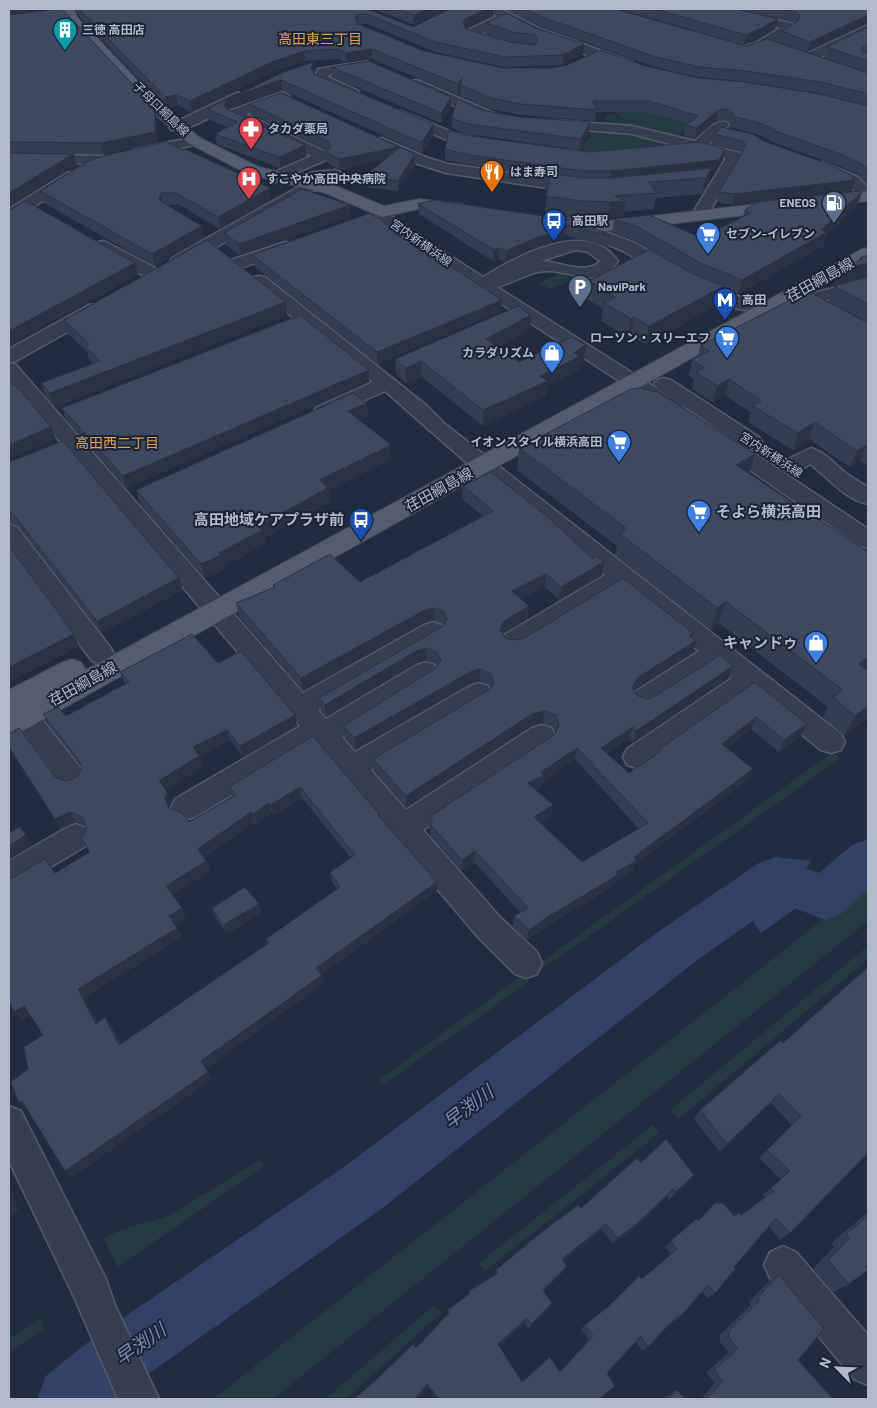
<svg xmlns="http://www.w3.org/2000/svg" width="877" height="1408" viewBox="0 0 877 1408" font-family="Barlow,'Noto Sans JP',sans-serif">
<rect width="100%" height="100%" fill="#222c40"/>
<g fill="#243b41">
<path d="M639,111L654,112L670,120L678,116L695,123L675,138L644,131L640,127L628,125H605L606,114H615L617,119L639,123L619,118L616,112Z"/>
<path d="M593,129L617,130L673,145L589,154L557,149L563,140L586,143Z"/>
<path d="M560,273L574,279L550,289L539,283Z"/>
<path d="M833,752L841,758L541,970L537,965Z"/>
<path d="M868,884V921L273,1399H213Z"/>
<path d="M868,946V959L679,1119L670,1110Z"/>
<path d="M521,976L530,981L383,1085L378,1080Z"/>
<path d="M653,1125L659,1133L484,1272L479,1263Z"/>
<path d="M260,1160L265,1166L117,1267L104,1239L120,1230L166,1217Z"/>
<path d="M434,1305L442,1312L346,1399H325Z"/>
<path d="M41,1317L44,1329L9,1352V1339Z"/>
</g>
<path fill="#324267" d="M868,844V878L835,904L807,900L761,933L734,892L774,857L811,861L800,878L823,883Z"/>
<g fill="none" stroke-linecap="round" stroke-linejoin="round">
<path fill="#324267" fill-rule="evenodd" d="M868,839V889L842,913L825,920L780,902L696,961L381,1209L136,1383L118,1399H37L46,1376L92,1339L341,1169L662,929L759,863L776,857L819,873L852,845Z"/>
<defs>
<g id="minor">
<path d="M486,9H501L541,29L633,62L634,65L628,69L623,68L533,35L507,21L481,34L504,41L506,44L504,47H496L466,37L464,34L466,31L497,16Z"/>
<path d="M713,9H732L794,24L796,27C782,44 755,57 734,52L732,49L734,46L754,44L780,28L715,12Z"/>
<path d="M868,25V34L813,61L808,62L802,58L803,55Z"/>
<path d="M367,61L373,65L372,68L329,75L328,77L357,90L359,93L357,96H347L316,82L314,79L318,69Z"/>
<path d="M417,80L494,113L496,116L494,119H484L412,87L410,84L412,81Z"/>
<path d="M238,92L245,96L243,99C228,107 186,134 171,130L169,127L171,124Z"/>
<path d="M283,92L290,96L288,99L246,114L328,153L330,156L328,159L275,182L270,180L267,177L270,174L311,156L229,117L227,114L229,111Z"/>
<path d="M401,111L454,133L487,140L489,143L487,146L482,147L445,139L396,118L394,115Z"/>
<path d="M553,120L632,126L695,141C704,134 714,119 727,122L729,125L708,145L740,153L742,156L707,216L705,219H693L691,216L726,158L698,151L667,154L662,153L660,150L662,147L674,145L632,134L548,127L546,124L548,121Z"/>
<path d="M195,137L200,138L202,141L200,144L139,156L134,155L132,152L134,149L139,148Z"/>
<path d="M382,138L428,158L448,164L581,183L586,185L589,188L586,191L581,193L446,173L418,164L377,145L375,142L377,139Z"/>
<path d="M9,154L105,156L110,157L112,160L110,163L105,164L9,162Z"/>
<path d="M822,162L858,177L868,188V200L861,199L848,183L817,170L814,167L817,164Z"/>
<path d="M335,170L340,172L343,175L340,178L317,181L322,185L319,188L185,265H173L170,261L173,257L300,186L296,185L293,182C302,171 322,172 335,170Z"/>
<path d="M70,172L75,174L78,177L75,180L15,219L9,221V209L65,174Z"/>
<path d="M382,207L388,209L396,221L483,277C517,256 587,217 618,261C594,295 567,265 538,272C524,275 511,284 497,287L678,402L657,388L654,384L657,380L664,378L671,380L759,437L762,442L759,447L752,448L745,447L682,405L685,409L682,413L675,415L668,413L384,227L374,212L376,209ZM575,250L588,252L600,261C587,276 558,261 541,261Z"/>
<path d="M585,224L635,243L698,280L750,301L753,305L750,309L744,310L738,309L686,288L623,251L579,232L577,229L579,226Z"/>
<path d="M104,241L161,271L164,275L161,279L155,280L149,279L98,250L96,246L98,242Z"/>
<path d="M285,242L291,243L293,247L291,251L237,269L231,268L228,264L231,260Z"/>
<path d="M259,276L265,277L426,405L445,424L491,460L841,734L845,742L841,750L831,753L821,750L750,692L647,765L637,768L627,765L623,757L627,749L732,678L716,665L653,706L644,709L635,706L631,699L635,692L699,651L621,588L522,649L513,651L504,649L501,642L504,635L605,575L475,470L385,391L331,415L324,417L317,415L314,411L317,407L373,382L253,285L250,281L253,277Z"/>
<path d="M868,279V289L808,305L802,304L799,300L802,296Z"/>
<path d="M95,304L101,305L104,309L101,313L16,361L9,363V349L89,305Z"/>
<path d="M9,363L16,365L303,693L424,625L433,622L442,625L445,631L442,637L318,710L326,719L417,665L426,662L435,665L439,672L435,679L342,737L355,752L470,686L479,683L488,686L492,693L488,700L371,770L406,810L532,728L542,725L552,728L555,736L552,744L423,830L499,916L537,952L542,963L537,974L526,978L515,974L477,936L315,744L195,817L185,820L175,817L171,808L175,799L300,726L9,381Z"/>
<path d="M722,435L729,436L868,529V548L860,546L715,446L712,441L715,436Z"/>
<path d="M811,448C827,453 835,465 847,474C854,479 861,483 868,487V504C844,499 829,478 810,464C801,470 794,475 782,472L779,467L782,462Z"/>
<path d="M9,524L17,527L110,647L114,654L110,661L101,664L92,661L9,548Z"/>
<path d="M25,705L34,709L82,770L86,778L82,786L72,790L62,786L16,723L12,716L16,709Z"/>
<path d="M76,824L86,828L91,837L86,846L20,885L9,889V861L66,828Z"/>
<path d="M9,1106L21,1111L106,1279L115,1305L159,1399H118L75,1299L9,1161Z"/>
<path d="M783,1246L796,1252L868,1335V1385L854,1379L770,1278L764,1265L770,1252Z"/>
</g>
<g id="major">
<path d="M62,9H74L77,17L163,107L200,138L259,167L336,186L384,206L419,199L463,204L465,208L463,212L457,213L419,209L382,217L325,193L248,174L190,144L153,113L67,21Z"/>
<path d="M868,191V201L823,206L817,205L815,201L817,197L823,196Z"/>
<path d="M783,201L789,202L791,206L789,210L608,231L552,227L546,226L543,222L546,218L552,217L608,221Z"/>
<path d="M868,248V260L19,733L9,736V690L63,662L72,659L81,662L85,669L84,671L862,249Z"/>
</g>
</defs>
<use href="#minor" stroke="#545c6e" stroke-width="3"/>
<use href="#major" stroke="#3f4759" stroke-width="2"/>
<use href="#minor" fill="#363e50" fill-rule="evenodd"/>
<use href="#major" fill="#545d70" fill-rule="evenodd"/>
</g>
<g fill="#343e53" fill-rule="evenodd">
<path d="M76,9H367L413,27L493,16L466,29L510,42L522,43L512,42L486,33V23L507,13L583,54L562,65L504,67L435,52L368,24H359L424,51L504,68H549L646,66L699,78L868,106V186L859,175L837,165L775,143L760,135L730,127L731,124L727,120L716,121L694,139L684,136L686,125L687,124L647,112H596L595,121L520,115L491,109L460,96V91L458,95L372,59L346,63L340,59L305,61L273,72L192,112L178,106L167,108L79,16Z"/>
<path d="M374,9H448L414,25Z"/>
<path d="M504,9H615L747,46L868,73V106L817,93L743,81L697,77L655,67L542,27Z"/>
<path d="M619,9H737L775,29L760,38L744,45Z"/>
<path d="M739,9H868V23L807,52L779,42L782,31L795,23L794,22Z"/>
<path d="M9,15L155,108L157,119V143L104,154H74L77,165L9,207Z"/>
<path d="M868,27V73L824,58L827,47Z"/>
<path d="M331,67L451,97V107L441,123L332,77Z"/>
<path d="M284,72H315L314,74L433,124L434,134L422,153L282,90L228,109L306,156L280,168L217,144L215,134L227,127L208,119L207,109Z"/>
<path d="M249,104L399,149L415,165L398,191L366,187L365,176L384,160L340,170L326,162L325,151L326,150L251,114Z"/>
<path d="M481,110L589,132L579,150L468,134L452,128V118Z"/>
<path d="M714,134L766,142L855,180L852,191L732,205L717,202L719,192L742,152L740,151L712,144Z"/>
<path d="M464,135L590,152L723,159L717,170L711,171L708,184L702,194L656,198L654,209L623,212L608,219L579,218L545,213L548,190H545L546,176L468,165L445,160V149Z"/>
<path d="M183,150L270,188L271,200L220,229L178,204L166,205L202,226L204,238L155,266L44,203L40,191Z"/>
<path d="M418,204L578,221L610,236L608,247L566,235L554,242L532,249L505,262L499,259L493,261L419,214Z"/>
<path d="M857,206L826,235L823,246L738,294L723,288L720,304L646,344L630,336L628,337L601,321L603,309L587,299L589,281L649,249L636,241L612,232L614,219L702,238L743,216L745,210Z"/>
<path d="M351,216L240,255L225,244L224,233Z"/>
<path d="M252,255L501,311L377,364L254,266Z"/>
<path d="M860,258L868,263V466L860,461L850,467L809,439L793,450L748,422L751,413L725,395L713,402L692,389L694,380L689,376L692,360L698,357L700,346L862,319L829,302L839,270L859,261Z"/>
<path d="M287,315L55,407L46,397L41,383L93,363L89,360L87,351L68,334L64,320Z"/>
<path d="M530,330L498,347L519,362L586,345L584,360L579,364L578,371L547,386L546,396L483,426L422,377L406,383L396,374L395,359Z"/>
<path d="M369,382L126,488L66,420L62,408Z"/>
<path d="M367,403L368,417L360,420L391,445V459L329,490L330,502L264,538L265,544L224,566L225,569L205,578L140,504L136,490Z"/>
<path d="M519,448L755,454L749,474L867,670L868,718L844,736L823,717L828,707L719,623L711,630L615,555L617,546L517,470Z"/>
<path d="M9,462L183,590L101,633L18,526L9,523Z"/>
<path d="M463,486L592,558L604,562L602,575L559,600L545,587L521,599L528,618L502,634L505,638L515,640L693,633L692,637L693,652L634,690L638,696L648,699L733,666L729,678L633,743L629,739L607,753L629,773L657,755L658,750L755,682L807,724L801,736L779,752L751,729L727,748L748,780L638,862L634,865L632,871L616,881L615,885L544,928L527,940L513,927L514,916L521,913L474,862L462,871L430,835L429,817L555,734V732L554,727L543,723L531,726L406,808L374,770L373,759L490,689L491,688L490,685L480,681L469,684L355,750L345,737L343,726L436,668L437,666V664L427,660L416,663L326,717L321,710L319,698L443,626L444,624L434,620L423,623L303,691L239,616L236,603L273,588V585L360,582L484,517L462,499ZM575,759L639,829L582,862L540,823L552,816L553,805L536,790L542,786L543,782Z"/>
<path d="M218,663L297,726L243,757L230,740L200,756L203,766L166,790L171,803L170,808L189,822L232,797L229,787L313,736L380,817L437,891L322,974L324,983L206,1068L212,1079L72,1177L27,1110L28,1069L43,1035L30,1015L22,1020L55,873L89,852L87,828V827L75,822L61,829L9,748V734L55,777L66,781L77,777L82,768L49,725L43,714L66,716L125,684L120,672ZM302,798L351,858L330,872L332,882L337,889L266,939L267,944L120,1044L111,1025L98,1023L84,998L182,937L175,924L186,917L172,895L210,871L204,858L254,822L256,824L272,813L274,816Z"/>
<path d="M212,908L262,913L227,934L215,917Z"/>
<path d="M864,970L790,1233L780,1240L769,1226L734,1267L715,1293L708,1298L702,1292L680,1317L673,1322V1321L648,1347L642,1351L636,1342L607,1373L599,1399H438L428,1387L416,1348L447,1315L448,1310L469,1294V1291L495,1275L496,1270L641,1163L687,1183L669,1200L667,1196L634,1229L613,1244L602,1230L563,1261L567,1266L563,1272L544,1291L549,1308L528,1328L525,1323L499,1346L522,1382L560,1372L589,1340L581,1329L585,1325L642,1279L671,1254L665,1247L671,1241L698,1220L741,1215L765,1198L763,1195L781,1179L759,1158L792,1125L771,1103L720,1152L694,1119L700,1110L783,1043Z"/>
<path d="M868,1212V1264L849,1284L833,1292L813,1269L834,1247L831,1243Z"/>
<path d="M779,1275L798,1360L833,1399H701L715,1383L706,1373L729,1352L720,1342V1335L751,1305L749,1302L770,1280Z"/>
<path d="M677,1390L685,1399H664L671,1393Z"/>
</g>
<g fill="#2b3244">
<path d="M9,9H50L9,14Z"/>
<path d="M427,9H448L414,25V15Z"/>
<path d="M487,9H493V16L465,29L463,23L465,19Z"/>
<path d="M358,14L359,24L355,28V18Z"/>
<path d="M868,15V23L807,52L810,42Z"/>
<path d="M778,19L775,29L760,38L744,45L746,35Z"/>
<path d="M584,44L583,54L562,65L563,55Z"/>
<path d="M372,49V59L346,63V53Z"/>
<path d="M304,51L305,61L273,72L192,112L190,101L272,62Z"/>
<path d="M314,62L315,72L312,78L311,68Z"/>
<path d="M462,78L460,85V91L458,95V84Z"/>
<path d="M281,80L282,90L228,109L225,115L224,105L227,99Z"/>
<path d="M176,95L178,106L167,108L165,97Z"/>
<path d="M451,97V107L441,123V113Z"/>
<path d="M155,108L157,119V143L104,154L101,143Z"/>
<path d="M718,110L716,121L694,139L697,128Z"/>
<path d="M590,122L589,132L579,150L581,139Z"/>
<path d="M433,124L434,134L422,153V143Z"/>
<path d="M305,145L306,156L280,168L279,157Z"/>
<path d="M399,147V157L340,170L339,159Z"/>
<path d="M725,149L723,159L717,170L711,171L708,184L702,194L706,178L610,181L611,171Z"/>
<path d="M73,154L77,165L9,207V193Z"/>
<path d="M415,154V165L398,191V181Z"/>
<path d="M855,180L852,191L732,205L735,194Z"/>
<path d="M270,188L271,200L220,229L218,217Z"/>
<path d="M862,192L857,206L826,235L823,246L738,294L742,280L821,230Z"/>
<path d="M161,193L163,205L159,198Z"/>
<path d="M625,201L623,217L608,219L610,202Z"/>
<path d="M350,205L351,216L240,255L239,244Z"/>
<path d="M567,225L566,235L554,242L532,249L505,262L506,251L533,239Z"/>
<path d="M202,226L204,238L155,266L152,254Z"/>
<path d="M499,248V259L493,261L494,250Z"/>
<path d="M135,263L138,275L9,346V331Z"/>
<path d="M868,263V278L834,286L839,270Z"/>
<path d="M724,286L720,304L646,344L649,326Z"/>
<path d="M502,300L501,311L377,364V352Z"/>
<path d="M286,302L287,315L55,407L50,393Z"/>
<path d="M531,315L530,330L486,354V339Z"/>
<path d="M634,317L630,336L628,337L631,319Z"/>
<path d="M586,345L584,360L579,364L578,371L547,386L546,396L483,426V410L540,376Z"/>
<path d="M421,361L422,377L406,383V368Z"/>
<path d="M369,370V382L126,488L123,476Z"/>
<path d="M729,379L725,395L713,402L717,386Z"/>
<path d="M367,403L368,417L349,425L348,411Z"/>
<path d="M815,422L809,439L793,450L798,433Z"/>
<path d="M51,427L56,439L9,459V445Z"/>
<path d="M391,445V459L329,490L330,502L264,538L265,544L224,566L225,569L205,578L201,564L219,553L258,526L320,480Z"/>
<path d="M867,445L860,461L850,467L857,451Z"/>
<path d="M755,454L748,475L736,465Z"/>
<path d="M604,562L602,575L559,600L561,587Z"/>
<path d="M546,574L545,587L511,604L512,591Z"/>
<path d="M179,578L183,590L101,633L97,621Z"/>
<path d="M726,602L719,623L711,630L717,608Z"/>
<path d="M529,606L528,618L502,634L500,630L503,622Z"/>
<path d="M434,608V620L423,623L303,691L301,678L423,611Z"/>
<path d="M693,633L689,645L697,640L693,652L634,690L632,688L637,678Z"/>
<path d="M74,634L79,646L9,682V667Z"/>
<path d="M426,648L427,660L416,663L326,717L325,705L416,651Z"/>
<path d="M868,657V669L849,685L859,664Z"/>
<path d="M733,666L729,678L633,743L636,731Z"/>
<path d="M480,669V681L469,684L355,750L354,738L470,672Z"/>
<path d="M868,706V718L844,736L855,716Z"/>
<path d="M544,711L543,723L531,726L406,808V796L532,714Z"/>
<path d="M295,715L297,726L243,757L240,746Z"/>
<path d="M756,717L751,729L718,756L722,744Z"/>
<path d="M807,724L801,736L779,752L784,740Z"/>
<path d="M633,727L629,739L598,759L601,748Z"/>
<path d="M227,730L230,740L200,756L203,766L164,792L159,781L193,747Z"/>
<path d="M577,748L575,759L543,782L542,786L527,795L528,783L541,772Z"/>
<path d="M753,769L748,780L638,862L634,865L632,871L616,881L615,885L544,928L527,940L529,930L546,918L616,872L642,851Z"/>
<path d="M300,787L302,798L274,816L271,805Z"/>
<path d="M167,792L171,803L169,809L165,799Z"/>
<path d="M269,803L272,813L256,824L253,814Z"/>
<path d="M553,805L552,816L532,828L534,817Z"/>
<path d="M70,812L75,822L61,829L55,819Z"/>
<path d="M251,812L254,822L202,859L198,849Z"/>
<path d="M26,835L33,845L9,860V846Z"/>
<path d="M475,851L474,862L462,871V860Z"/>
<path d="M206,861L210,871L171,896L166,886Z"/>
<path d="M437,882V891L318,977L316,968Z"/>
<path d="M259,904L262,913L227,934L223,925Z"/>
<path d="M182,908L186,917L174,925L169,916Z"/>
<path d="M177,928L182,937L84,998L102,1032L96,1024L78,989Z"/>
<path d="M322,975L324,983L206,1069L201,1061Z"/>
<path d="M24,1006L31,1015L22,1020L14,1012Z"/>
<path d="M105,1017L111,1025L125,1052L119,1045Z"/>
<path d="M208,1072L212,1079L72,1177L65,1171Z"/>
<path d="M779,1094L771,1103L720,1152L727,1144Z"/>
<path d="M22,1101L29,1108L27,1110L19,1103Z"/>
<path d="M694,1175L687,1183L669,1200L676,1192Z"/>
<path d="M9,1187L19,1211L9,1218Z"/>
<path d="M673,1189L667,1196L634,1229L613,1244L618,1238Z"/>
<path d="M606,1224L602,1230L558,1265L562,1259Z"/>
<path d="M567,1266L563,1272L540,1295L543,1290Z"/>
<path d="M552,1303L549,1308L528,1328L531,1324Z"/>
<path d="M527,1318L525,1323L496,1348L498,1344Z"/>
<path d="M427,1384L428,1387L418,1399H415Z"/>
</g>
<g fill="#3d4861" stroke="#2b3244" fill-rule="evenodd">
<path d="M58,9H62L155,108V132L101,143L9,142V15Z"/>
<path d="M79,9H367L413,27L450,9H487L465,19L463,23L466,29L510,42L535,45L538,41L535,35L513,32L486,23L507,13L533,27L584,44L563,55L505,57L435,42L367,14H358L355,18L358,24L424,51L504,68H549L567,65L600,50L646,66L699,78L745,82L820,94L868,106V170L862,164L840,154L778,132L763,124L732,116L733,113L729,109L718,110L697,128L686,125L698,116L649,101H593L597,110L521,104L491,98L460,85L462,78L458,84L372,49L346,53L339,49L304,51L272,62L190,101L176,95L165,97Z"/>
<path d="M398,9H427L414,15Z"/>
<path d="M525,9H615L747,46L767,39L868,73V94L820,82L746,71L699,67L656,57L542,17Z"/>
<path d="M655,9H736L778,19L762,28L746,35Z"/>
<path d="M783,9H868V15L810,42L782,31L798,21L800,16L797,12Z"/>
<path d="M868,27V46H862L861,51L868,54V61L827,47Z"/>
<path d="M369,61L451,97L441,113L331,67Z"/>
<path d="M314,62L311,68L314,74L433,124L422,143L281,80L227,99L224,105L227,109L305,145L279,157L215,134L237,122L207,109L284,72Z"/>
<path d="M281,93L399,147L339,159L325,151L331,147L328,141L249,104Z"/>
<path d="M457,99L481,110L520,117L590,122L581,139L468,124L452,118Z"/>
<path d="M722,127L752,134L766,142L828,164L850,174L855,180L735,194L719,192L746,145L743,141L714,134Z"/>
<path d="M449,130L464,135L590,152L700,142L725,149L719,160L611,171H583L469,155L445,149Z"/>
<path d="M166,142L183,150L185,149L270,188L218,217L176,193H161L159,198L162,202L202,226L152,254L40,191L88,161L107,155Z"/>
<path d="M400,147L415,154L398,181L365,176Z"/>
<path d="M9,153L73,154L9,193Z"/>
<path d="M712,168L706,178L649,182L657,193L615,196L625,201L610,202L581,201L546,196L551,174L546,173L584,178H612Z"/>
<path d="M302,189L350,205L239,244L224,233Z"/>
<path d="M859,191L862,192L821,230L827,232L742,280L702,264L638,227L614,219L649,215L702,238L750,213L745,210L757,202Z"/>
<path d="M434,200L578,221L610,236L567,225L555,232L533,239L506,251L499,248L494,250L418,204Z"/>
<path d="M26,201L135,263L9,331V210Z"/>
<path d="M370,213L502,300L377,352L252,255Z"/>
<path d="M207,240L286,302L50,393L41,383L100,361L85,346L89,344L64,320Z"/>
<path d="M650,249L689,272L724,286L649,326L634,317L631,319L604,303L615,297L589,281Z"/>
<path d="M868,255V263L839,270L862,259L860,258Z"/>
<path d="M868,277V304L834,286Z"/>
<path d="M808,291L866,322H868V446L867,445L857,451L815,422L798,433L753,406L761,401L729,379L717,386L696,372L705,368L692,360L710,351L700,346Z"/>
<path d="M518,306L531,315L486,339L519,362L572,337L586,345L574,353L580,356L540,376L548,381L483,410L421,361L406,368L395,359Z"/>
<path d="M300,315L369,370L123,476L62,408Z"/>
<path d="M9,381L21,391L51,427L9,445Z"/>
<path d="M639,388L658,392L755,454L736,465L868,552V657L859,664L868,671V706L855,716L833,697L843,690L726,602L717,608L620,534L627,529L519,448L631,389Z"/>
<path d="M353,393L367,403L348,411L391,445L320,480L328,488L258,526L262,530L219,553L221,555L201,564L136,490Z"/>
<path d="M63,441L179,578L97,621L13,514L9,512V462Z"/>
<path d="M491,472L548,517L592,558L596,556L604,562L561,587L546,574L512,591L529,606L503,622L500,630L505,638L515,640L524,638L623,578L693,633L689,636L697,640L637,678L632,688L638,696L648,699L657,695L720,655L733,666L636,731L633,727L601,748L629,773L660,752L658,750L755,682L807,724L784,740L756,717L722,744L753,769L642,851L634,857L636,861L616,872L618,875L546,918L529,930L514,916L528,908L475,851L462,860L430,824L433,821L429,817L555,734L559,725L556,715L544,711L532,714L406,796L373,759L490,689L494,682L490,673L480,669L470,672L354,738L343,726L436,668L441,661L437,652L426,648L416,651L325,705L319,698L443,626L447,619L444,612L434,608L423,611L301,678L236,603L275,587L273,585L330,554L360,582L493,511L463,486ZM577,748L648,823L582,862L534,817L553,805L528,783L544,775L541,772Z"/>
<path d="M9,546L74,634L9,667Z"/>
<path d="M192,634L218,663L241,651L295,715L240,746L227,730L193,747L199,756L159,781L167,792L165,799L169,808L181,812L189,822L236,795L229,787L313,736L379,814L378,815L437,882L316,968L322,975L201,1061L208,1072L65,1171L22,1101L19,1103L11,1082L28,1069L24,1047L43,1035L24,1006L14,1012L9,1001V879L14,877L45,859L55,873L90,852L81,838L87,828L82,817L70,812L55,819L9,747V734L19,728L55,777L66,781L77,777L82,768L78,759L43,714L58,707L66,716L129,682L120,672ZM300,787L355,855L330,872L340,887L266,939L269,943L119,1045L105,1017L96,1024L78,989L177,928L169,916L182,908L166,886L206,861L198,849L251,812L253,814L269,803L271,805Z"/>
<path d="M20,827L26,835L9,846V833Z"/>
<path d="M245,887L259,904L223,925L212,908Z"/>
<path d="M868,967V1153L790,1233L776,1218L734,1267L735,1269L715,1293L708,1285L680,1317L678,1315L648,1347L641,1336L607,1373L615,1386L599,1399H440L427,1384L415,1399H354L377,1379L413,1344L416,1348L449,1313L448,1310L470,1293L469,1291L498,1273L496,1270L543,1231L578,1205L581,1208L637,1158L641,1163L666,1139L694,1175L676,1192L673,1189L639,1222L618,1238L606,1224L562,1259L567,1266L543,1290L552,1303L531,1324L527,1318L498,1344L522,1382L550,1357L560,1372L593,1336L585,1325L610,1305L639,1276L642,1279L677,1249L671,1241L696,1219L698,1221L715,1203H723L734,1216L739,1213L741,1215L774,1191L771,1188L790,1171L767,1150L801,1116L779,1094L727,1144L700,1110L781,1040L783,1043Z"/>
<path d="M868,1216V1264L866,1266L868,1270L849,1284L828,1260L850,1238L846,1234Z"/>
<path d="M779,1275L824,1329L798,1360L833,1399H707L723,1381L714,1370L738,1349L729,1338V1331L760,1300L757,1298Z"/>
<path d="M677,1390L685,1399H668Z"/>
</g>
<defs>
<symbol id="building-pin" viewBox="-11 -11 22 30"><path d="M0 17L-7.5 6A9.5 9.5 0 1 1 7.5 6Z" fill="#0f9aa8" stroke="#1b2335"/><path d="M-4-6H4V6H1V3H-1V6H-4ZM-2.5-4.3h1.7v1.8h-1.7ZM.8-4.3h1.7v1.8H.8ZM-2.5-1h1.7V.8h-1.7ZM.8-1h1.7V.8H.8Z" fill="#fff"/></symbol>
<symbol id="pharmacy-pin" viewBox="-11 -11 22 30"><path d="M0 17L-7.5 6A9.5 9.5 0 1 1 7.5 6Z" fill="#e0444e" stroke="#1b2335"/><path d="M-2-6h4v4h4v4h-4v4h-4v-4h-4v-4h4Z" fill="#fff"/></symbol>
<symbol id="restaurant-pin" viewBox="-11 -11 22 30"><path d="M0 17L-7.5 6A9.5 9.5 0 1 1 7.5 6Z" fill="#e8710a" stroke="#1b2335"/><path d="M-5-6h1v4h1v-4h1v4h1v-4h1v5L-1.5 .5V6h-2V.5L-5-1ZM5-6V6H3V1.5H1.5Q1.5-4 5-6Z" fill="#fff"/></symbol>
<symbol id="hospital-pin" viewBox="-11 -11 22 30"><path d="M0 17L-7.5 6A9.5 9.5 0 1 1 7.5 6Z" fill="#e0444e" stroke="#1b2335"/><path d="M-5-5h3v3.5h4V-5h3V5h-3V1.5h-4V5h-3Z" fill="#fff"/></symbol>
<symbol id="fuel-pin" viewBox="-11 -11 22 30"><path d="M0 17L-7.5 6A9.5 9.5 0 1 1 7.5 6Z" fill="#5c6f8a" stroke="#1b2335"/><path d="M-5.5-6h7V0h2V4h1.3V-2.5L3-4.5l.8-.8L6-3V5H2.5V1h-1V6h-7ZM-4.2-4.7v3.2H.2V-4.7Z" fill="#fff"/></symbol>
<symbol id="bus-pin" viewBox="-11 -11 22 30"><path d="M0 17L-7.5 6A9.5 9.5 0 1 1 7.5 6Z" fill="#1a4fb4" stroke="#1b2335"/><path d="M-5-6H5V4H4V6H2V4H-2V6H-4V4H-5ZM-3.5-4V0h7V-4ZM-3.5 1.2v1.5H-2V1.2ZM2 1.2v1.5H3.5V1.2Z" fill="#fff"/></symbol>
<symbol id="supermarket-pin" viewBox="-11 -11 22 30"><path d="M0 17L-7.5 6A9.5 9.5 0 1 1 7.5 6Z" fill="#3f7fe0" stroke="#1b2335"/><path d="M-6-5.5h2.5l.6 2H6L4.5 2H-2.5L-4.4-4H-6ZM-1.5 3.2a1.3 1.3 0 1 0 .1 0ZM3 3.2a1.3 1.3 0 1 0 .1 0Z" fill="#fff"/></symbol>
<symbol id="parking-pin" viewBox="-11 -11 22 30"><path d="M0 17L-7.5 6A9.5 9.5 0 1 1 7.5 6Z" fill="#5c6f8a" stroke="#1b2335"/><path d="M-3.5-5.5H1a3.5 3.5 0 0 1 0 7H-1V5.5H-3.5ZM-1-3.4V-.6H.8a1.4 1.4 0 0 0 0-2.8Z" fill="#fff"/></symbol>
<symbol id="metro-pin" viewBox="-11 -11 22 30"><path d="M0 17L-7.5 6A9.5 9.5 0 1 1 7.5 6Z" fill="#1a4fb4" stroke="#1b2335"/><path d="M-5.5 5V-5H-3L0 0L3-5H5.5V5H3V-.5L0 4L-3-.5V5Z" fill="#fff"/></symbol>
<symbol id="shop-pin" viewBox="-11 -11 22 30"><path d="M0 17L-7.5 6A9.5 9.5 0 1 1 7.5 6Z" fill="#3f7fe0" stroke="#1b2335"/><path d="M-5-2.5h2.3a2.7 3.5 0 0 1 5.4 0H5L5.5 6h-11ZM-1.5-2.5h3a1.5 2.3 0 0 0-3 0Z" fill="#fff"/></symbol>
</defs>
<g fill-rule="evenodd">
<use href="#building-pin" x="51" y="16" width="28" height="38"/>
<use href="#pharmacy-pin" x="237" y="115" width="28" height="38"/>
<use href="#restaurant-pin" x="478" y="158" width="28" height="38"/>
<use href="#hospital-pin" x="235" y="165" width="28" height="38"/>
<use href="#fuel-pin" x="820" y="189" width="28" height="38"/>
<use href="#bus-pin" x="540" y="207" width="28" height="38"/>
<use href="#supermarket-pin" x="694" y="220" width="28" height="38"/>
<use href="#parking-pin" x="566" y="273" width="28" height="38"/>
<use href="#metro-pin" x="711" y="286" width="28" height="38"/>
<use href="#supermarket-pin" x="713" y="324" width="28" height="38"/>
<use href="#shop-pin" x="538" y="339" width="28" height="38"/>
<use href="#supermarket-pin" x="605" y="428" width="28" height="38"/>
<use href="#supermarket-pin" x="685" y="498" width="28" height="38"/>
<use href="#bus-pin" x="347" y="506" width="28" height="38"/>
<use href="#shop-pin" x="802" y="629" width="28" height="38"/>
</g>
<g text-anchor="middle" stroke-width="4" stroke-linejoin="round" paint-order="stroke">
<g font-size="12" font-weight="bold" fill="#b2b9cb" stroke="#1b2335" text-anchor="start">
<text x="82" y="34">三徳 高田店</text>
<text x="268" y="133">タカダ薬局</text>
<text x="510" y="176">はま寿司</text>
<text x="266" y="183">すこやか高田中央病院</text>
<text x="816" y="207" text-anchor="end">ENEOS</text>
<text x="572" y="225">高田駅</text>
<text x="726" y="238">セブン-イレブン</text>
<text x="598" y="291">NaviPark</text>
<text x="742" y="304">高田</text>
<text x="710" y="342" text-anchor="end">ローソン・スリーエフ</text>
<text x="534" y="357" text-anchor="end">カラダリズム</text>
<text x="602" y="446" text-anchor="end">イオンスタイル横浜高田</text>
</g>
<g font-size="12" fill="#b2b9cb" stroke="#1b2335">
<text transform="translate(161 109) rotate(44)" y="4">子母口綱島線</text>
<text transform="translate(421 243) rotate(35)" y="4">宮内新横浜線</text>
<text transform="translate(771 455) rotate(33)" y="4">宮内新横浜線</text>
</g>
<g font-size="14" fill="#dfa159" stroke="#1b2335">
<text x="320" y="44">高田東三丁目</text>
<text x="117" y="448">高田西二丁目</text>
</g>
<g font-size="15" fill="#b2b9cb" stroke="#1b2335">
<text transform="translate(820 280) rotate(-29)" y="5">荏田綱島線</text>
<text transform="translate(439 490) rotate(-29)" y="5">荏田綱島線</text>
<text transform="translate(83 684) rotate(-29)" y="5">荏田綱島線</text>
</g>
<g font-size="15" font-weight="bold" fill="#b2b9cb" stroke="#1b2335" text-anchor="end">
<text x="716" y="517" text-anchor="start">そよら横浜高田</text>
<text x="344" y="525">高田地域ケアプラザ前</text>
<text x="798" y="648">キャンドゥ</text>
</g>
<g font-size="19" font-style="italic" fill="#778bb5" stroke="#1b2335">
<text transform="translate(468 1107) rotate(-37)" y="7">早渕川</text>
<text transform="translate(140 1344) rotate(-35)" y="7">早渕川</text>
</g>
</g>
<rect width="877" height="1408" fill="none" stroke="#b2b9cb" stroke-width="20"/>
<g transform="translate(837 1368) rotate(294)" stroke="#1b2335" stroke-width="4" paint-order="stroke">
<path d="M0-4L9 19L0 12L-9 19Z" fill="#b2b9cb"/>
<text y="-8" font-size="14" font-weight="bold" text-anchor="middle" fill="#b2b9cb">N</text>
</g>
</svg>
